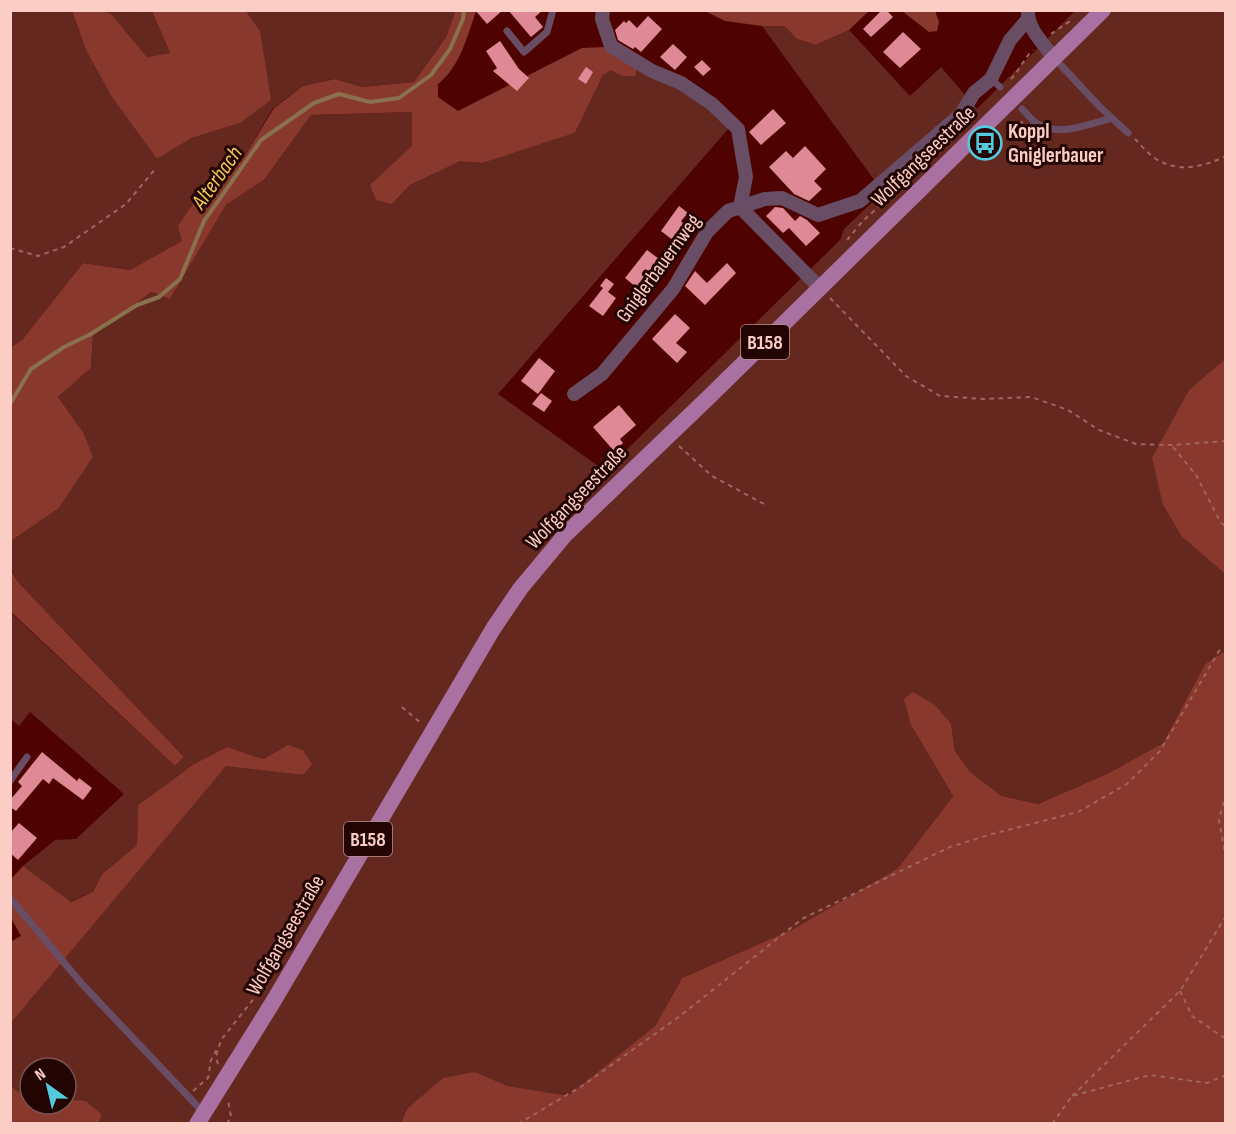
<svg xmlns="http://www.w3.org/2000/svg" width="1236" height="1134" viewBox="0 0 1236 1134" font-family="'Sofia Sans Condensed',sans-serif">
<rect width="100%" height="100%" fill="#4e0301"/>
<g fill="#65281f">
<path d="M11,11H72L86,50L157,159L192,138L240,123L260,31L246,11H456L446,37L414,82L362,87L335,79L303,86L273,108L241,162L207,183L182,241L130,270L83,263L22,340L11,347Z"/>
<path d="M105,11H152L170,53L147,57L112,15Z"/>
<path d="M1075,11H1225V359L1189,390L1163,505L1181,536L1225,574V651L1205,664L1163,743L1109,773L1038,804L1002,796L970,772L955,751L951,724L911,725L953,796L898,868L797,927L682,978L655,1026L568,1097L508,1086L475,1072L407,1109L401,1123L99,1124L102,1115L73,1100L66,1104V1068H30V1103L11,1086V1023L226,765L303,775L288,745L263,759L227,747L194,764L138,805L137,845L102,874L93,892L70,902L23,866L55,840L76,839L124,794L30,712L19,726L11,719L10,612L175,766L184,757L19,583L11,569V541L58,509L83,432L58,397L91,368L93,336L151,292L170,299L226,205L264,180L311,115L412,112V146L393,166L392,204L410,185L460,160L483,163L575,133L603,75L610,69H637L692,93L729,128L498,394L605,471L840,240L844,229L883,192L762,26H784L797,39L816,45L849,30L910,96L941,67L977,109Z"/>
</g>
<g fill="#88382d">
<path d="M456,10L476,11C467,37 460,67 438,84V97L458,111L582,48L605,47L637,69L635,76H622L611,70L603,75L575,133L483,163L460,161L410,185L392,204L376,200L370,185L412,146V112L311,115L264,180L226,205L170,299L151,292L93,336L91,368L58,397L83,432L93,457L58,509L11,541V347L22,340L83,263L130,270L182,241L178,226L207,183L241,162L274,108L303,86L335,79L362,87L414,82L446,37Z"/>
<path d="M72,11H105L112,15L147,57L170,53L152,11H246L260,31L271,100L240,123L192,138L157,159L112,97L86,50Z"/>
<path d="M705,11L869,10V11L849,30L816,45L797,39L784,26H762L725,21Z"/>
<path d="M902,11H935L939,22L937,31L929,32Z"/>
<path d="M1225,359V574L1181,536L1163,505L1152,458L1189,390Z"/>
<path d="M10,569L19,583L184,757L175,766L11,612Z"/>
<path d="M1225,651V1123H401L407,1109L443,1078L475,1072L508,1086L568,1096L655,1026L682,978L797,927L898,868L953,796L911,725L904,699L913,692L935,705L951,724L955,751L970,772L1002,796L1038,804L1109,773L1163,743L1205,664Z"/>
<path d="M288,745L303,750L312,764L303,775L226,766L11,1023L10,942L21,936L11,918V879L23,866L71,902L93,892L102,874L137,845L138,805L194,764L227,747L263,759Z"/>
<path d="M11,1086L26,1098L39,1112L59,1108L73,1100L86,1101L102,1115L99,1123H11Z"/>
</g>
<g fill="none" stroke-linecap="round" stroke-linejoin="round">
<path stroke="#8a714d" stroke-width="4" d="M10,404L31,369L64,347L89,335L137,305L159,297L180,279L204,221L261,140L314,103L339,94L370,102L399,98L431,75L450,49L463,19L464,10"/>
</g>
<g fill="#df8996">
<path d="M475,10H503L487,24Z"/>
<path d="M508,10H543L535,17L543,27L531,37Z"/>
<path d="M882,10H886L893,17L871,37L863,29Z"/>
<path d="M648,16L662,29L641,52L635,47L633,49L618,40L615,30L624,21L626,23L629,20L637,28Z"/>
<path d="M903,32L921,49L900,68L883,52Z"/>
<path d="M500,41L519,69L529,78L517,91L493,71L497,68L486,51Z"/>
<path d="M673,44L687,57L675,70L660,57Z"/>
<path d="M702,60L711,69L703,76L694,67Z"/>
<path d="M586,67L593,72L586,84L578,79Z"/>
<path d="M773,109L786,123L761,145L749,132Z"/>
<path d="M805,146L826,169L814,181L822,189L809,201L794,194L769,167L786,151L793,158Z"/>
<path d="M679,206L688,213L681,221L686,226L674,241L661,231Z"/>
<path d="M775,207L783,208L795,221L800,216L807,220L820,233L806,246L789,228L783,233L766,216Z"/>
<path d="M647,250L659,259L636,287L625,278Z"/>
<path d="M663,253L673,259L666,269L657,262Z"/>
<path d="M727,263L736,273L705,305L685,286L695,271L707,283Z"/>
<path d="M606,278L614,284L608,292L616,298L603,316L589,306L603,288L600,286Z"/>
<path d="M675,314L690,328L676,343L687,352L677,363L652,339Z"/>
<path d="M539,358L555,371L538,394L521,381Z"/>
<path d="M541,393L552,401L544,412L532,404Z"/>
<path d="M619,405L636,425L620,439L623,443L614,451L593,427Z"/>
<path d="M42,752L77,781L79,778L92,788L83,800L53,778L49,784L43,779L16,811L10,807V800L22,786L18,782Z"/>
<path d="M19,823L37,838L18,860L10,853V833Z"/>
</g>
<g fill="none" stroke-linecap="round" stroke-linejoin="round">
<g stroke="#a1645f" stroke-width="2" stroke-dasharray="4.5 4.5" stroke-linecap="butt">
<path d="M1051,34L1073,19"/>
<path d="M1011,79C1020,70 1024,58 1033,50"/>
<path d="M1011,122L1016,124L1023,122"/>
<path d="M1006,130L1031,132"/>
<path d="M1135,139C1141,145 1148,154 1156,159C1179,173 1203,167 1226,156"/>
<path d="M847,240L862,222L926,163"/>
<path d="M10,248L38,256L64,247L126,204L156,168"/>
<path d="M830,298L906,376L940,396L984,399L1031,397L1068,410L1099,430L1136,444L1172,445L1226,441"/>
<path d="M679,446L712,476L764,504"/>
<path d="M1173,447L1196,475L1221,523L1226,526"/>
<path d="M402,707L422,724"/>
<path d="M1226,793L1219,820L1226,859"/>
<path d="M1180,991L1192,1016L1226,1039"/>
<path d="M218,1064L216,1057L221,1040L267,982"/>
<path d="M193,1091L208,1078L211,1060L217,1049"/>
<path d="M1072,1096L1180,991L1226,916"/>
<path d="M227,1124L231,1116L228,1101"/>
<path d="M518,1124L582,1086L680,1016L802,919L950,847L992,834L1078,812L1127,784L1160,751L1219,651L1226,648"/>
<path d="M1052,1124L1072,1096L1150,1075L1207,1083L1226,1075"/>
</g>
<g stroke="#684d65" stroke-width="7">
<path d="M507,31L524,52L547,32L553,10"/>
<path d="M1055,59L1100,107L1128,133"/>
<path d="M991,79L1000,87"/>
<path d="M1022,109C1027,114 1031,119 1036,123C1058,138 1089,124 1112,118"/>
<path d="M10,781L27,757"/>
<path d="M10,898L82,984L203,1112"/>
</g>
<g stroke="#684d65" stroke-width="14">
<path d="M603,10L602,19L611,46L652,71L681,83L712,104L738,129L746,177L740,207L820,288"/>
<path d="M1028,13C1028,29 1045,46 1055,59"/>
<path d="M574,394L602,374L673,289L707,232L728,211L765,199L782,198L818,215L860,201L961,114L974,93L991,79L1010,40L1028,19"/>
</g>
<path stroke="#a871a2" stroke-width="16" d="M197,1124L273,1002L493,629L520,589L565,535L710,396L1103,10"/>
</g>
<defs>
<symbol id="bus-ring" viewBox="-11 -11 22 22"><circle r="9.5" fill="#220402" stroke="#54cade" stroke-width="1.5"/><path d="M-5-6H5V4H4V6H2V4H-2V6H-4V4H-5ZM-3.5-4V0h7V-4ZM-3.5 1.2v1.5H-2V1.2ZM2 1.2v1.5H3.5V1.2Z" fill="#54cade"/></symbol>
</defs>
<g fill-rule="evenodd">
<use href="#bus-ring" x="966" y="124" width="38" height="38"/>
</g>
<g text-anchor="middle" stroke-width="6" stroke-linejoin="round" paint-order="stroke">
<g fill="#220402" stroke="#ba918a" stroke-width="1.5">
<rect x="741" y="325" width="48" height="34" rx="4.5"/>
<rect x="344" y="822" width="48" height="34" rx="4.5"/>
</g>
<g font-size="20" font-weight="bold" fill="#fbcdc5">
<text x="765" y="349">B158</text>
<text x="368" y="846">B158</text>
</g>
<g font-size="21" font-weight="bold" fill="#fbcdc5" stroke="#220402" text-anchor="start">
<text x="1008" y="138">Koppl<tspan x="1008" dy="24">Gniglerbauer</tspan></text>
</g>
<g font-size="21" fill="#fbcdc5" stroke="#220402">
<text transform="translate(923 156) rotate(-44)" y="7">Wolfgangseestraße</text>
<text transform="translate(658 268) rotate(-54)" y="7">Gniglerbauernweg</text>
<text transform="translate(576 497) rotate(-46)" y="7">Wolfgangseestraße</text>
<text transform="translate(285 935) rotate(-60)" y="7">Wolfgangseestraße</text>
</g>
<g font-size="22" font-style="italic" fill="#f5cd55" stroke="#220402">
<text transform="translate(216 177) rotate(-55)" y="8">Alterbach</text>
</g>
</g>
<rect width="1236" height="1134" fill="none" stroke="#fbcdc5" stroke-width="24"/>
<g transform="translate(48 1086) rotate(326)"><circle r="28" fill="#220402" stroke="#795450" stroke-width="1.5"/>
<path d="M0-4.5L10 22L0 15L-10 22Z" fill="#54cade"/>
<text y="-9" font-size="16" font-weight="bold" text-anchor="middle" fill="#fbcdc5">N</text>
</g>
</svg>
